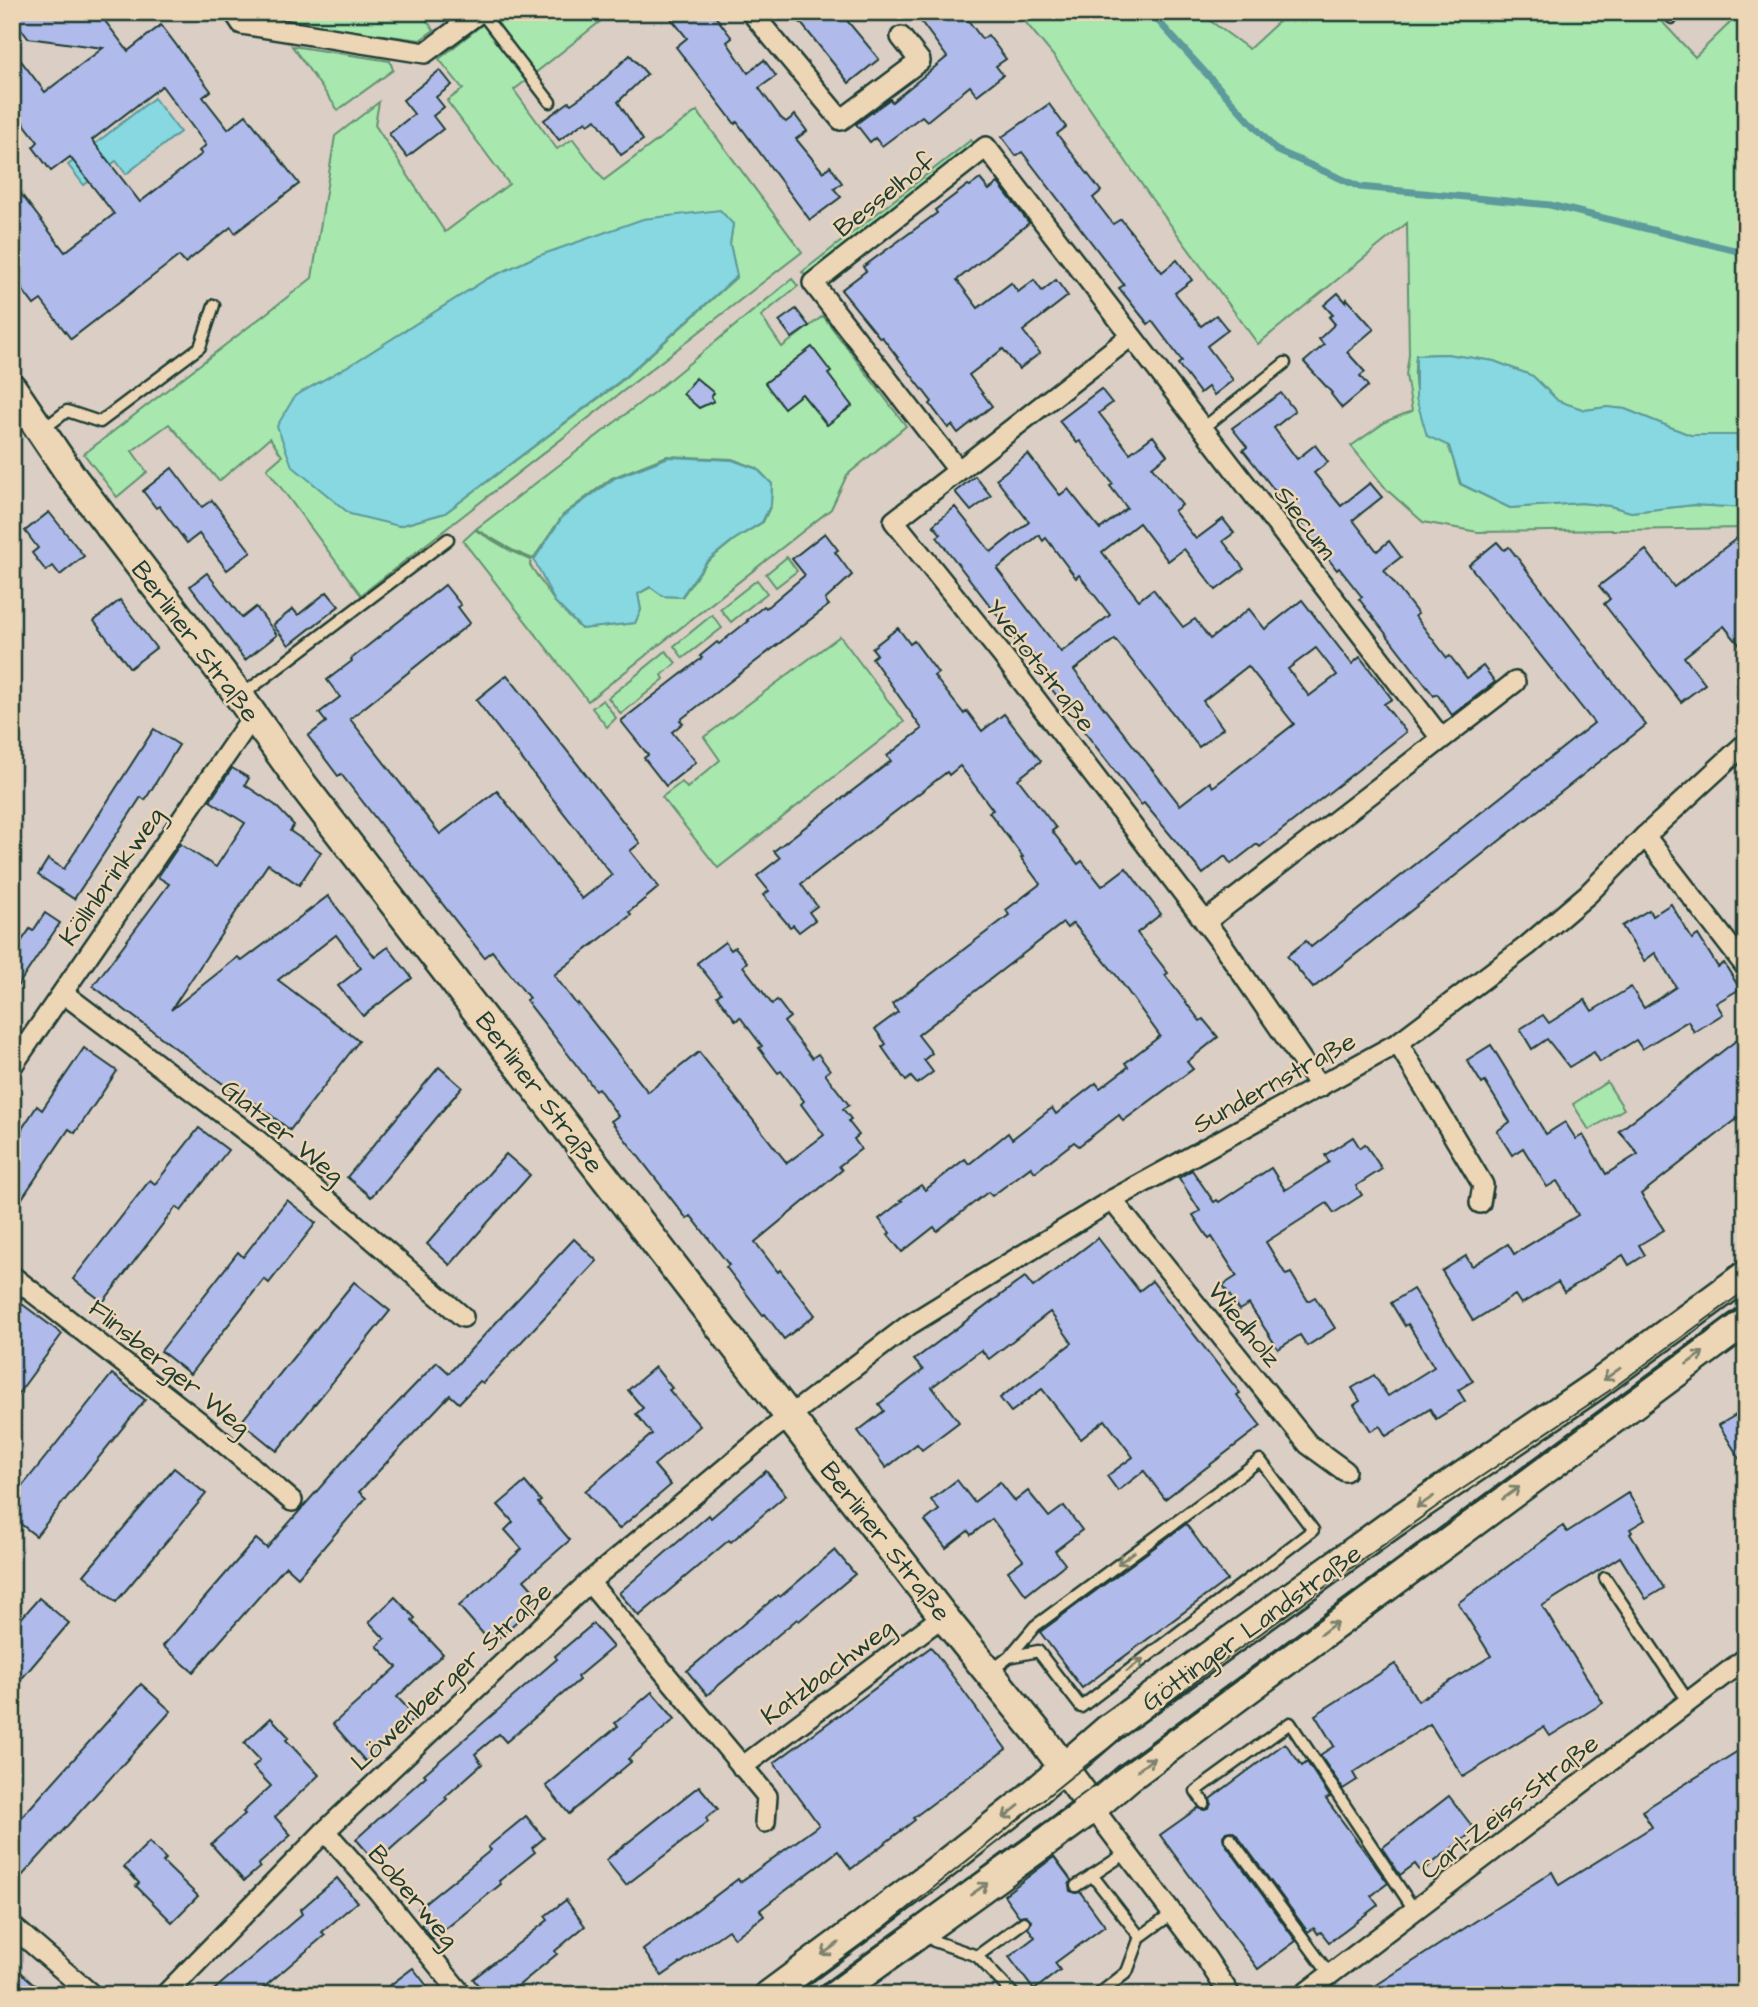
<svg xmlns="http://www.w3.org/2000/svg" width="1758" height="2007" viewBox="0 0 1758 2007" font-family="'Architects Daughter',sans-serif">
<rect width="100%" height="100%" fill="#dbcec5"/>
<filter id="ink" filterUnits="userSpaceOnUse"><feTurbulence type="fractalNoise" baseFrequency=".0143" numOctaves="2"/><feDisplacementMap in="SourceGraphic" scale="14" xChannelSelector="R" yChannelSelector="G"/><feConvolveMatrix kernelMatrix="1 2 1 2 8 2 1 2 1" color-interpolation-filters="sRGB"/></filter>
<g filter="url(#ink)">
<g fill="#a8e7ae" stroke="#649271" stroke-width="2" fill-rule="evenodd">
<path d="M288,12H420L434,30L420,40L287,22Z"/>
<path d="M498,12H612L514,90L557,149L573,139L604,180L697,111L802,252L361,595L267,469L282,456L270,438L219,481L169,424L132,451L147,472L117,497L84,454L312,278L335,136L379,102L375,125L445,232L509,184L447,101L463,89L439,59ZM733,224L730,244L737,277L619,383L445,513L399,526L295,396L357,361L487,279L535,257Z"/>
<path d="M1017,12H1198L1249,49L1289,12H1653L1695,57L1741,12H1746V435H1690L1625,409L1607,407L1585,410L1558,401L1533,376L1494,361L1446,354L1416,355C1414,369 1414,398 1421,410C1429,423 1441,433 1448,446C1454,457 1456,472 1460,484L1510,508L1581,503L1610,506L1631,512L1694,505L1746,508V528L1478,532L1423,522L1387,490L1351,446L1387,421L1412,411L1406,375L1409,355L1407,223L1258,344L1151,198L1056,59Z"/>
<path d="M292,46L390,61L393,70L338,110Z"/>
<path d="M971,140L975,145L807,277L802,272Z"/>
<path d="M792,279L798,286L761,316L782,347L823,316L906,426L847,475L831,509L588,701L463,541L475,530L511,551L531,560L530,565L555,602L581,629L635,623L641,610L638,594L651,587L663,596L682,597L707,562L734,540L763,522L771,505L772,484L757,468L732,459L667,456L612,478L563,515L533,559L514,551L476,529L653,393Z"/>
<path d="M787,557L797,571L776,587L766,574Z"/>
<path d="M757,580L767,593L731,622L720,609Z"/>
<path d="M712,615L722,628L683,658L674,646Z"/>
<path d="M840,636L904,722L718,868L662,797L682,782L687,788L720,760L704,737Z"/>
<path d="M666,651L676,663L662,675L664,679L621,714L608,698Z"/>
<path d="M603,700L616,718L607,727L592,708Z"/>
<path d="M1607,1082L1624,1109L1589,1130L1573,1104Z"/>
</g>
<g fill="#87d8e0" stroke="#5d9a9b" stroke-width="2">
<path d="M154,98L180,132L126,174L116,161L84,185L68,165Z"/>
<path d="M720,210L733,224L730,244L737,276L620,381L445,513L399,526L350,514L292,466L277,426L295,396L357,361L487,279L535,257L643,219Z"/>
<path d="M1446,354L1494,361L1533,376L1558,401L1585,410L1607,407L1625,409L1690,435H1746V508L1694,505L1631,512L1610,506L1581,503L1510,508L1461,484L1449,446L1427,436L1416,398V355Z"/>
<path d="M669,457L732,460L757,469L772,484L771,504L762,522L732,541L706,562L681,597L663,596L650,587L638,594L641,610L635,623L582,629L555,602L534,560L563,516L615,478Z"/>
</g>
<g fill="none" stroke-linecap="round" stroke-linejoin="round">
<path stroke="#5d9a9b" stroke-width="7" d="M1150,12L1276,150L1360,187L1550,205L1746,253"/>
</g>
<g fill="#b0bbeb" stroke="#1f3d34" stroke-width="2" fill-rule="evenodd">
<path d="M12,12H40L42,14L61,17L67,12H98L128,51L161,25L211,91L203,97L228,129L246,115L299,184L235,233L231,227L185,263L179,256L71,339L41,300L34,305L12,276V182L65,252L114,214L70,157L51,171L33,147L38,142L12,108V49L45,92L103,48L28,38L12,17ZM162,86L206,145L199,151L202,154L140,202L92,140Z"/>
<path d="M666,12H712L732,38L727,42L748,73L764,60L776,76L759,88L781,118L786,122L795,115L807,131L796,139L823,172L830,166L842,183L834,189L841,197L810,220L737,122L735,124L676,47L687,38Z"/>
<path d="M792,12H840L879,59L849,83Z"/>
<path d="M914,12H962L982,39L988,35L1006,59L996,66L1003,75L977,95L970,86L927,121L922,116L882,146L875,138L870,142L856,124L890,99L892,102L947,57Z"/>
<path d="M630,55L647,74L618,102L643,140L621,155L596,119L588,124L586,121L559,140L544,120L569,102L571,104L597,86Z"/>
<path d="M440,70L452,85L436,97L444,107L433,116L443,129L407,157L389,134L414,114L403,100Z"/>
<path d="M1049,104L1066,127L1057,134L1101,191L1093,198L1113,224L1121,219L1162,272L1177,260L1192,280L1175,293L1201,326L1216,315L1228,330L1207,346L1233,380L1214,395L1208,387L1200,393L1178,364L1182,361L1152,321L1148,324L1119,288L1124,285L1022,152L1016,156L1002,137Z"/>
<path d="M980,179L989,190L998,183L1029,223L957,280L978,308L1011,283L1018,292L1034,280L1042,291L1056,280L1068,296L1023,331L1040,353L1019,369L1003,349L969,375L992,406L958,433L952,425L948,428L930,404L932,402L882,337L880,338L841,290L866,271L863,267L937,213L935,210L968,185L970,186Z"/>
<path d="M1338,293L1346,302L1347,299L1374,329L1347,352L1365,372L1360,376L1368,386L1342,408L1331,394L1332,393L1304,362L1324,345L1319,339L1335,324L1329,317L1333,315L1324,305Z"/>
<path d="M796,309L809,326L792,338L779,321Z"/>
<path d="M812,347L831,372L828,374L852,406L827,425L802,394L784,408L765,383Z"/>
<path d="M696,378L714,393L711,396L714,401L699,408L683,394Z"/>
<path d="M1101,389L1112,403L1099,413L1130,453L1153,436L1167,455L1152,467L1182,505L1174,511L1196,539L1223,519L1234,533L1223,541L1244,569L1216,590L1184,549L1168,561L1139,523L1102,552L1139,600L1153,589L1183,627L1195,619L1210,639L1249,609L1265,629L1302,600L1352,664L1360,657L1392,699L1384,704L1406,732L1260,847L1257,844L1231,864L1225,856L1203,874L1144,803L1141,805L1070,713L1050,687L1055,683L1032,653L1027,656L1006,630L1008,629L937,537L941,534L933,525L955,507L991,552L1029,522L996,479L1028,454L1060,495L1068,489L1100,529L1127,508L1110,486L1113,484L1080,441L1077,443L1059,421ZM1039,535L1043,541L1046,538L1076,578L1079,575L1110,615L1061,652L997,569ZM1115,639L1199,747L1223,728L1203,701L1248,666L1294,724L1213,787L1210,782L1180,805L1074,670ZM1316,648L1337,675L1309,696L1288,669Z"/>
<path d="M1281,393L1295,411L1274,428L1297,459L1315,445L1328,462L1314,473L1341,506L1370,483L1382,497L1353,520L1377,551L1389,541L1401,557L1384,570L1418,614L1415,616L1447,658L1450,656L1467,678L1483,666L1495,682L1452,715L1437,694L1434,696L1359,599L1362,597L1339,568L1337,570L1243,450L1247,447L1232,428Z"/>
<path d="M172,468L202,507L212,500L251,552L227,570L199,534L187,543L159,506L156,508L143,491Z"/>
<path d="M975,476L991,496L971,511L955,492Z"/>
<path d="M49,512L84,556L60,575L53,566L46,571L32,553L38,548L25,531Z"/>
<path d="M1746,531V653L1724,626L1684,657L1705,684L1681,702L1604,604L1610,599L1599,586L1646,550L1674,587Z"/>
<path d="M825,533L838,550L835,552L852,575L825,600L829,605L680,720L683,723L672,732L696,762L666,786L644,758L648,755L621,721L702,658L700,656L717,642L719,644L748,621L747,620L764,606L766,608L805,575L792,559Z"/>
<path d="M1497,542L1504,550L1509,547L1646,725L1313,988L1287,956L1306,941L1311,947L1594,723L1469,565Z"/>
<path d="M207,573L242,618L256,607L277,635L245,660L190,586Z"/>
<path d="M445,585L461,605L458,607L470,623L350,719L440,834L497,791L582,899L612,875L476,700L507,675L640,843L630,851L659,887L629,912L631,915L554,975L577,1005L578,1003L648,1092L699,1052L787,1163L824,1135L801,1104L804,1101L781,1071L778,1073L759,1048L762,1046L740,1017L736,1021L717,996L721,993L697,963L725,942L731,950L735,947L747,962L743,966L772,1004L777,1000L790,1017L784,1022L812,1058L818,1054L830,1070L825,1074L849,1105L843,1109L851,1119L848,1121L859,1135L854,1139L861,1149L839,1166L842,1170L755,1242L778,1272L780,1270L815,1315L784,1339L765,1314L763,1315L726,1267L729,1265L691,1216L687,1219L611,1121L618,1116L598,1088L595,1090L588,1080L526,1000L529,998L492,951L484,957L341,774L338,776L308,736L326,722L319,713L340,697L327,680L352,661L351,659Z"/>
<path d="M327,592L339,606L289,645L273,625L293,609L298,615Z"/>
<path d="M120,600L156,648L130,668L94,621Z"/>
<path d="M898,628L910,644L914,641L938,673L934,676L964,714L967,711L982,731L1004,714L1041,761L1018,779L1056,828L1052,831L1078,864L1082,861L1102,886L1126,868L1161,914L1137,933L1168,973L1165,975L1200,1021L1203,1019L1218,1037L1187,1062L1193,1069L1123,1121L1119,1115L1079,1146L1074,1142L1035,1172L1031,1167L992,1196L988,1192L937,1231L934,1227L902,1252L888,1235L890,1233L879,1219L902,1201L900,1200L921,1185L925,1190L965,1159L969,1164L1008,1133L1012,1139L1052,1108L1056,1114L1096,1083L1100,1088L1128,1067L1125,1063L1160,1036L1116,975L1073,923L1067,928L1063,923L918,1035L932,1053L924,1060L933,1072L917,1084L911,1077L906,1081L882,1047L886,1044L875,1029L898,1012L892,1004L1009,915L1006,910L1040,884L1021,858L1023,857L989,812L993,810L960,766L949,775L947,772L801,884L817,906L809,912L815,920L799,932L793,925L790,927L763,895L769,891L757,876L780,858L774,851L891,761L887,756L922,729L872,658L877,654L872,648Z"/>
<path d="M154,729L179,745L145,800L141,797L74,899L38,875L48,859L64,869Z"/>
<path d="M232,768L249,778L245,785L275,805L294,825L290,831L321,852L299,885L268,864L171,1010L238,957L242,961L328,896L375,957L388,947L412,978L363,1016L338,986L361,968L336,935L278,980L359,1041L290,1130L250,1099L247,1102L93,986L169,884L158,877L180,844L216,867L245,823L210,801Z"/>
<path d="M1671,904L1692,939L1698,935L1718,967L1724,963L1740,989L1716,1003L1723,1014L1694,1032L1688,1021L1642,1049L1636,1040L1600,1062L1594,1052L1569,1067L1547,1039L1532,1049L1520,1029L1543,1015L1549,1023L1585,1000L1592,1011L1631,987L1644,1008L1676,987L1655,953L1644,961L1622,926L1649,910L1652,916Z"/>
<path d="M45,913L60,923L12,994V955L30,929L33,931Z"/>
<path d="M1746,1033V1112L1641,1194L1664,1230L1639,1245L1645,1255L1629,1265L1623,1255L1564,1292L1558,1282L1521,1304L1515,1295L1473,1321L1442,1271L1466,1256L1472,1266L1508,1244L1514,1254L1578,1215L1557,1181L1547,1187L1523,1148L1512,1155L1497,1131L1510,1122L1485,1082L1482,1084L1467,1060L1491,1045L1546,1134L1565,1122L1576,1139L1583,1135L1606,1174L1638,1154L1619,1131Z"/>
<path d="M84,1048L117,1071L75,1133L69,1129L12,1213V1144L37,1106L42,1110Z"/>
<path d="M439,1067L462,1087L371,1197L347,1177Z"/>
<path d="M199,1128L228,1150L181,1211L176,1207L103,1302L73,1279L150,1180L155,1184Z"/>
<path d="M1353,1137L1360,1148L1365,1144L1382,1169L1356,1186L1362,1195L1334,1213L1327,1203L1266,1242L1286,1275L1291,1273L1308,1301L1315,1297L1335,1328L1307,1346L1300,1335L1278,1349L1249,1304L1239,1310L1223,1285L1237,1276L1212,1237L1209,1239L1193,1215L1200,1211L1179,1178L1192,1170L1214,1202L1217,1200L1219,1202L1271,1168L1285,1190L1329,1162L1325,1155Z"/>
<path d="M506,1154L530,1175L450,1265L427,1244Z"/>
<path d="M287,1200L316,1223L269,1283L264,1279L190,1374L161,1351L238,1252L243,1257Z"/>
<path d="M1098,1238L1139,1291L1152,1281L1240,1393L1237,1395L1261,1426L1165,1499L1144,1471L1118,1491L1107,1476L1133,1457L1105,1420L1081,1439L1042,1389L1011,1412L1000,1398L1072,1343L1050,1312L989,1359L981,1350L932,1387L959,1422L922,1450L917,1444L886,1468L858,1431L884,1411L879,1404L923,1370L914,1360L1025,1277L1033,1287Z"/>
<path d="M574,1239L597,1261L483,1383L480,1381L459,1403L450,1395L417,1430L359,1492L366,1498L298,1577L286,1566L193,1672L163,1646L256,1539L267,1548L359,1443L437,1362L449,1373Z"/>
<path d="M354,1282L390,1311L277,1451L241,1422Z"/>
<path d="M1413,1289L1473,1381L1458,1390L1465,1401L1436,1419L1430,1409L1386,1436L1380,1426L1371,1431L1354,1405L1360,1401L1352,1388L1374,1375L1388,1396L1434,1367L1408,1324L1405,1326L1391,1303Z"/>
<path d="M22,1304L62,1334L12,1402V1317Z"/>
<path d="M655,1367L672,1388L669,1390L700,1426L654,1465L671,1485L619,1529L585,1491L652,1434L636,1414L643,1408L628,1390Z"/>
<path d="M112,1374L145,1400L36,1536L12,1517V1499Z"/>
<path d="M1746,1409V1469L1719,1425Z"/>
<path d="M174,1468L206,1494L116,1602L84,1575Z"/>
<path d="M766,1471L786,1495L731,1542L729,1540L639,1616L619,1593L709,1515L711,1518Z"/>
<path d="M957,1480L974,1502L1000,1482L1015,1501L1028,1491L1049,1517L1064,1506L1082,1530L1055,1551L1065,1564L1026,1595L1008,1571L1023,1560L992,1519L971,1535L968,1531L946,1548L925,1521L939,1510L931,1500Z"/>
<path d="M525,1482L541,1501L538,1503L570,1540L524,1580L541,1599L492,1644L459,1606L522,1549L505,1530L513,1522L498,1505Z"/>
<path d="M1628,1493L1645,1520L1630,1529L1632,1532L1630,1534L1664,1588L1646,1599L1620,1557L1542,1606L1603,1703L1550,1736L1544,1727L1463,1777L1430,1724L1353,1773L1357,1780L1343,1789L1320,1755L1334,1746L1315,1715L1395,1664L1418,1701L1491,1656L1458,1603L1563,1526L1567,1532Z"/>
<path d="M1186,1524L1227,1580L1082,1688L1040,1632Z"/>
<path d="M835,1550L855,1574L799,1621L797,1619L707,1695L687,1671L778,1595L780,1597Z"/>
<path d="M395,1597L415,1618L412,1621L443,1654L397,1697L416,1717L366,1762L333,1724L397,1667L377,1646L385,1639L369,1622Z"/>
<path d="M39,1598L69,1623L12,1690V1629Z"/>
<path d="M593,1624L613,1647L577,1677L579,1680L506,1742L499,1734L475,1754L482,1764L445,1797L447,1799L376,1862L356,1839L426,1776L424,1774L557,1659L555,1656Z"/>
<path d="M931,1647L1006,1749L913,1818L915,1820L851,1869L838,1851L760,1910L764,1916L734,1938L728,1930L662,1976L643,1950L738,1879L740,1882L819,1825L774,1763Z"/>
<path d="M141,1684L171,1711L12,1887V1828Z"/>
<path d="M652,1692L675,1719L628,1759L631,1762L569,1814L546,1786L618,1726L615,1723Z"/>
<path d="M271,1718L289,1737L286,1740L319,1775L275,1817L291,1835L258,1865L260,1867L244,1881L211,1844L245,1814L243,1812L271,1786L253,1767L260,1760L244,1743Z"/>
<path d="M1285,1743L1302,1766L1307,1762L1330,1797L1326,1799L1388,1883L1371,1896L1378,1905L1329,1942L1321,1932L1318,1934L1314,1928L1308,1932L1236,1834L1232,1831L1226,1832L1223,1836L1224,1842L1296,1941L1258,1969L1160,1835L1198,1808L1204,1810L1209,1809L1211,1803L1210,1799Z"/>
<path d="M1746,1746V1987L1734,1995H1361L1552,1872L1559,1885L1652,1827L1642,1811Z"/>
<path d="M699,1786L718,1809L706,1818L708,1822L626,1885L606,1860Z"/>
<path d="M1449,1796L1475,1830L1421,1872L1415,1864L1400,1875L1382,1848Z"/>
<path d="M526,1816L544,1838L532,1848L535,1852L499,1881L501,1884L433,1939L421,1925L427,1921L418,1909L491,1850L488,1847Z"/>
<path d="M149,1842L166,1859L163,1862L198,1896L172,1922L136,1886L139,1883L124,1867Z"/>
<path d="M1054,1857L1071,1880L1069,1886L1070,1891L1076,1893L1080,1892L1105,1926L1055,1963L1060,1970L1034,1990L1009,1957L1035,1937L1028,1928L1031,1921L1026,1915L1019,1916L1004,1895Z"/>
<path d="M337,1878L357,1902L322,1932L325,1935L255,1995H208L302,1914L300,1910Z"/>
<path d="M566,1900L585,1926L555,1951L557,1954L507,1995H486L473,1979L548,1920L545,1916Z"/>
<path d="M12,1964L46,1995H12Z"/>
<path d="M413,1968L434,1995H377Z"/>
</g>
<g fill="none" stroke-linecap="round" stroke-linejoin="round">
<defs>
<g id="lane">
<path d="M481,12L550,102"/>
<path d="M1667,12L1672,18L1678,12"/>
<path d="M1202,429L1285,363"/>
<path d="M42,430L67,411L100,422L200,347L214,305"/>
<path d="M242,695L448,539"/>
<path d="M1605,1578L1688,1701"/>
<path d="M991,1671L1009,1657L1038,1651L1081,1707L1313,1530L1260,1460L1035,1626L1009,1657"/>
<path d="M1204,1803L1196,1791L1290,1723L1415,1911"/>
<path d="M1230,1838L1330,1975"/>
<path d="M1092,1875L1140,1937"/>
<path d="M1076,1886L1126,1853"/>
<path d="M927,1933L934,1941L977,1956L1024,1922"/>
<path d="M977,1956L1014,1995"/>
<path d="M1098,1995L1127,1972L1140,1937L1173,1913"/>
</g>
<g id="street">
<path d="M234,12L242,24L425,53L480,12"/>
<path d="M751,12L841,120L920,61L901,37"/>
<path d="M1131,336L894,521L1002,655L1222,944L1320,1087"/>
<path d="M958,470L813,283L986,147L1441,738"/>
<path d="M1645,836L1746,967"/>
<path d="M1205,922L1515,682"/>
<path d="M63,993L256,1139L463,1317"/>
<path d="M1398,1043L1483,1185L1480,1203"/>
<path d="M12,1066L253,716"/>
<path d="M1112,1200L1308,1444L1345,1471"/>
<path d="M12,1276L198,1421L292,1501"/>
<path d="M589,1582L767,1796L765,1822"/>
<path d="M742,1767L943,1616"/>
<path d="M1093,1808L1206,1958L1230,1995"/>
<path d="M325,1831L378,1891L462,1995"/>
<path d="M12,1926L92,1995"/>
<path d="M165,1995L325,1831L589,1582L770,1431L909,1325L1112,1200L1398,1043L1527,946L1588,894L1645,836L1746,743"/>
<path d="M1303,1995L1746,1658"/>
</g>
<g id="secondary">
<path d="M12,388L72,477L232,686L302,784L943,1616L1038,1733L1093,1808"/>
<path d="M769,1995L936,1871L1025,1801L1108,1729L1392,1524L1595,1386L1746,1275"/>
<path d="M834,1995L1093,1808L1128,1778L1746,1321"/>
</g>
</defs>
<use href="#lane" stroke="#1f3d34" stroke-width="15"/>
<use href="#street" stroke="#1f3d34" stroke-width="24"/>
<use href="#secondary" stroke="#1f3d34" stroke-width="33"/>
<use href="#lane" stroke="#edd6b5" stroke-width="10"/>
<use href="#street" stroke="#edd6b5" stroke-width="19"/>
<use href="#secondary" stroke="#edd6b5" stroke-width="28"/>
<g stroke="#1f3d34" stroke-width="2">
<path d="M792,1995L886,1926L1071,1777L1224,1660L1440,1504L1609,1391L1746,1290"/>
<path d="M811,1995L1746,1304"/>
</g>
</g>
<defs><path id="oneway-shaft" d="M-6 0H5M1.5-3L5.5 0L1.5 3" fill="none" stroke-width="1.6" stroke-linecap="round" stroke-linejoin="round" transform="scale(1.75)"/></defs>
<g stroke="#7c826e">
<use href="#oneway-shaft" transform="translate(1695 1358) rotate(-36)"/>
<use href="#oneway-shaft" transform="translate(1612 1374) rotate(144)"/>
<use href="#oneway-shaft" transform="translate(1511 1493) rotate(-36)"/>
<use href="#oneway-shaft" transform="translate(1425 1502) rotate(146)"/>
<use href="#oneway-shaft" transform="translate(1126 1558) rotate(144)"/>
<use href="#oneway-shaft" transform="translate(1329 1628) rotate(-37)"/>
<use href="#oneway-shaft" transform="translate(1135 1665) rotate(-38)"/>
<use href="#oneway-shaft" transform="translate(1146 1764) rotate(-37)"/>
<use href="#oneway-shaft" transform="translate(1011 1812) rotate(141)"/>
<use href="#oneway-shaft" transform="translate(979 1889) rotate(-35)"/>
<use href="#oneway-shaft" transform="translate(830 1949) rotate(144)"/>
</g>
</g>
<g text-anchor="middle" stroke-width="5" stroke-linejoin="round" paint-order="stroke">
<g font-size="26" fill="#1f3d34" stroke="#edd6b5">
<text transform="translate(884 194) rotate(-38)" y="9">Besselhof</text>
<text transform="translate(1306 522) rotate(53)" y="9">Siecum</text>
<text transform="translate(196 641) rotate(53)" y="9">Berliner Straße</text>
<text transform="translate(1041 665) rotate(52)" y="9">Yvetotstraße</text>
<text transform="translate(111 876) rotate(-55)" y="9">Köllnbrinkweg</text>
<text transform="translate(1274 1082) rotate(-29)" y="9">Sundernstraße</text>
<text transform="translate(540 1092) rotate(53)" y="9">Berliner Straße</text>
<text transform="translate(283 1131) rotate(39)" y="9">Glatzer Weg</text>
<text transform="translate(1245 1324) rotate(51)" y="9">Wiedholz</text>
<text transform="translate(170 1367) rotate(39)" y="9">Flinsberger Weg</text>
<text transform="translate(886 1541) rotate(52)" y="9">Berliner Straße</text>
<text transform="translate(1251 1627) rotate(-36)" y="9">Göttinger Landstraße</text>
<text transform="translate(827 1671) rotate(-37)" y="9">Katzbachweg</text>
<text transform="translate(451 1676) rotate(-43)" y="9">Löwenberger Straße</text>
<text transform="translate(1509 1806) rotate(-38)" y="9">Carl-Zeiss-Straße</text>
<text transform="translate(414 1896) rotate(50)" y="9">Boberweg</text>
</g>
</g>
<rect width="1758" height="2007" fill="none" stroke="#edd6b5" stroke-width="42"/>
<rect x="21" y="21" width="1716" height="1965" fill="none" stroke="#1f3d34" stroke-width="2.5" filter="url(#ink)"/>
</svg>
